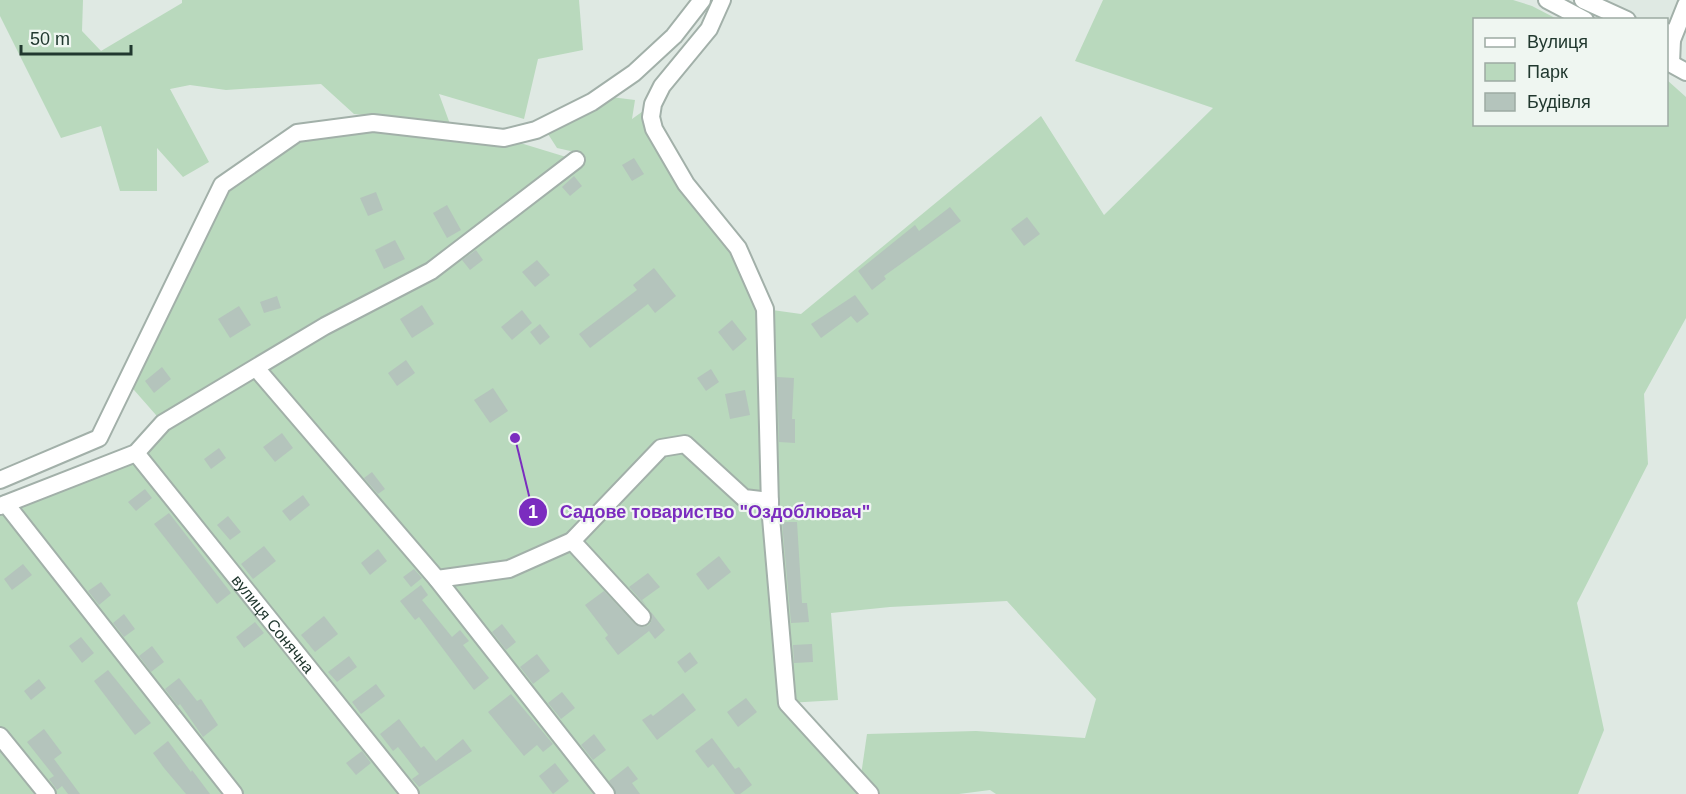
<svg xmlns="http://www.w3.org/2000/svg" width="1686" height="794" viewBox="0 0 1686 794" font-family="Helvetica,sans-serif">
<rect width="100%" height="100%" fill="#dfe9e3"/>
<g fill="#b9d9bd" fill-rule="evenodd">
<path d="M0,0H83L82,31L101,51L182,3V0H579L583,50L538,59L524,119L439,94L450,124L354,114L321,84L226,90L190,85L170,89L209,162L183,177L157,148V191H120L101,126L61,138L0,16Z"/>
<path d="M1103,0H1513L1532,6L1557,19L1474,20V124H1666L1667,80L1686,97V318L1644,394L1648,464L1577,603L1604,730L1578,794H996L990,790L959,794H0V506L136,453L163,423L127,382L222,185L297,133L373,123L504,138L576,160L584,154L557,148L548,134L611,97L635,100L632,119L653,104L651,117L738,248L765,309L801,314L1041,116L1104,215L1213,108L1075,61ZM1007,601L1096,699L1085,738L976,731L867,734L860,782L788,703L838,700L831,613L890,607Z"/>
</g>
<g fill="#b4c4bc">
<path d="M634,158L644,174L632,181L622,165Z"/>
<path d="M574,176L582,186L570,196L562,187Z"/>
<path d="M376,192L383,210L368,216L360,198Z"/>
<path d="M447,205L461,230L447,238L433,213Z"/>
<path d="M950,207L961,221L884,276L886,279L872,290L858,271L915,225L919,231Z"/>
<path d="M1027,217L1040,234L1024,246L1011,229Z"/>
<path d="M395,240L405,259L384,269L375,250Z"/>
<path d="M476,250L483,260L470,270L462,260Z"/>
<path d="M537,260L550,275L535,287L522,272Z"/>
<path d="M654,268L676,296L655,313L648,304L590,348L579,334L637,290L633,285Z"/>
<path d="M855,295L869,314L857,323L851,316L821,338L811,324Z"/>
<path d="M277,296L281,308L264,313L260,302Z"/>
<path d="M422,305L434,324L412,338L400,319Z"/>
<path d="M239,306L251,325L230,338L218,319Z"/>
<path d="M522,310L532,323L512,340L501,327Z"/>
<path d="M732,320L747,339L733,351L718,332Z"/>
<path d="M540,324L550,337L540,345L530,332Z"/>
<path d="M406,360L415,373L397,386L388,373Z"/>
<path d="M162,367L171,379L154,393L145,381Z"/>
<path d="M711,369L719,382L706,391L697,378Z"/>
<path d="M777,377L794,378L792,419H795V443L779,442Z"/>
<path d="M493,388L508,411L490,423L474,400Z"/>
<path d="M745,390L750,415L730,419L725,394Z"/>
<path d="M282,433L293,448L275,462L263,447Z"/>
<path d="M219,448L226,458L211,469L204,459Z"/>
<path d="M372,472L385,489L378,494L364,478Z"/>
<path d="M145,489L152,498L136,511L128,502Z"/>
<path d="M303,495L310,505L290,521L282,511Z"/>
<path d="M169,513L231,593L217,604L154,524Z"/>
<path d="M228,516L241,532L230,540L217,525Z"/>
<path d="M782,522H797L802,603H807L809,622L791,623Z"/>
<path d="M264,546L276,561L253,579L241,564Z"/>
<path d="M378,549L387,561L370,575L361,563Z"/>
<path d="M719,556L731,572L708,590L696,574Z"/>
<path d="M23,564L32,575L12,590L4,579Z"/>
<path d="M414,569L422,578L411,587L403,577Z"/>
<path d="M648,573L660,587L642,600L647,607L629,587Z"/>
<path d="M101,582L111,595L99,605L88,591Z"/>
<path d="M421,585L428,595L422,600L452,637L460,630L469,641L463,645L489,678L474,690L419,617L415,620L400,601Z"/>
<path d="M604,591L635,624L644,627L649,625L652,620L651,612L665,630L655,639L649,631L618,655L605,638L608,635L585,605Z"/>
<path d="M124,614L135,629L124,637L113,623Z"/>
<path d="M324,616L338,634L315,652L301,635Z"/>
<path d="M255,622L264,633L244,648L236,637Z"/>
<path d="M502,624L516,642L506,650L492,632Z"/>
<path d="M81,637L94,653L82,663L69,646Z"/>
<path d="M812,644L813,662L794,663L793,645Z"/>
<path d="M152,646L164,662L151,672L139,656Z"/>
<path d="M690,652L698,663L685,673L677,662Z"/>
<path d="M537,654L550,671L533,684L520,667Z"/>
<path d="M349,656L357,667L337,682L328,672Z"/>
<path d="M108,670L151,723L135,735L94,681Z"/>
<path d="M179,678L197,701L201,699L218,725L203,737L180,704L178,706L165,689Z"/>
<path d="M39,679L46,688L31,700L24,691Z"/>
<path d="M376,684L385,696L361,714L352,702Z"/>
<path d="M562,692L575,708L561,719L548,703Z"/>
<path d="M683,693L696,710L657,740L642,720L651,714L653,716Z"/>
<path d="M511,694L553,744L543,752L537,745L524,756L488,712Z"/>
<path d="M746,698L757,712L738,727L727,712Z"/>
<path d="M399,719L421,748L424,746L436,761L463,739L472,751L419,787L412,779L419,774L398,747L393,751L380,734Z"/>
<path d="M44,729L62,753L54,759L80,794H68L62,786L57,790L49,779L54,776L27,742Z"/>
<path d="M594,734L606,750L593,760L581,745Z"/>
<path d="M712,738L735,769L739,767L752,785L740,794H735L713,764L708,768L695,751Z"/>
<path d="M168,741L191,772L192,770L210,794H186L164,768L153,753Z"/>
<path d="M362,751L371,763L356,775L346,763Z"/>
<path d="M555,763L569,781L553,794L539,776Z"/>
<path d="M628,766L638,779L632,783L640,794H616L609,781Z"/>
</g>
<g fill="none" stroke-linecap="round" stroke-linejoin="round">
<defs>
<g id="minor">
<path d="M722,0L709,29L662,86L653,104L651,117L654,129L686,184L738,248L765,309L770,506L787,703L870,794"/>
<path d="M1547,0L1585,20"/>
<path d="M1583,0L1627,20"/>
<path d="M1667,32L1672,40L1671,63"/>
<path d="M1672,40L1686,5"/>
<path d="M1666,61L1686,72"/>
<path d="M256,368L437,579L606,794"/>
<path id="s1" d="M136,453L410,794"/>
<path d="M0,480L99,438L222,185L297,133L373,123L504,138L536,130L592,102L634,73L674,36L702,0"/>
<path d="M6,504L234,794"/>
<path d="M0,506L136,453L163,423L325,326L431,271L576,160"/>
<path d="M572,541L642,617"/>
<path d="M437,579L509,569L572,541L661,448L685,444L744,498L770,501"/>
<path d="M0,736L47,794"/>
</g>
</defs>
<use href="#minor" stroke="#a2b0a9" stroke-width="20"/>
<use href="#minor" stroke="#fff" stroke-width="16"/>
</g>
<g text-anchor="middle" stroke-width="4.5" stroke-linejoin="round" paint-order="stroke">
<g font-size="16" fill="#21382f" stroke="#eff6f1">
<text dy="6" stroke="none"><textPath href="#s1" startOffset="219">вулиця Сонячна</textPath></text>
</g>
</g>
<path fill="none" stroke="#7b2cbf" stroke-width="2" d="M515 438L533 512"/>
<g fill="#7b2cbf" stroke="#eff6f1" stroke-width="2">
<circle cx="515" cy="438" r="6"/>
<circle cx="533" cy="512" r="15"/>
</g>
<g font-size="18" text-anchor="middle" font-weight="bold" fill="#fff">
<text x="533" y="518">1</text>
</g>
<g font-size="18" text-anchor="middle" font-weight="bold" fill="#7b2cbf" stroke="#eff6f1" stroke-width="4.5" stroke-linejoin="round" paint-order="stroke">
<text x="715" y="518">Садове товариство "Оздоблювач"</text>
</g>
<rect x="1473" y="18" width="195" height="108" fill="#eff6f1" stroke="#9daaa3" stroke-width="1.5"/>
<rect x="1485" y="38" width="30" height="9" fill="#ffffff" stroke="#9daaa3" stroke-width="1.5"/>
<text x="1527" y="48" font-size="18" fill="#21382f">Вулиця</text>
<rect x="1485" y="63" width="30" height="18" fill="#b9d9bd" stroke="#9daaa3" stroke-width="1.5"/>
<text x="1527" y="78" font-size="18" fill="#21382f">Парк</text>
<rect x="1485" y="93" width="30" height="18" fill="#b4c4bc" stroke="#9daaa3" stroke-width="1.5"/>
<text x="1527" y="108" font-size="18" fill="#21382f">Будівля</text>
<path d="M21 45v9h110v-9" fill="none" stroke="#21382f" stroke-width="3"/>
<text x="30" y="45" font-size="18" fill="#21382f" stroke="#eff6f1" stroke-width="4.5" paint-order="stroke">50 m</text>
</svg>
